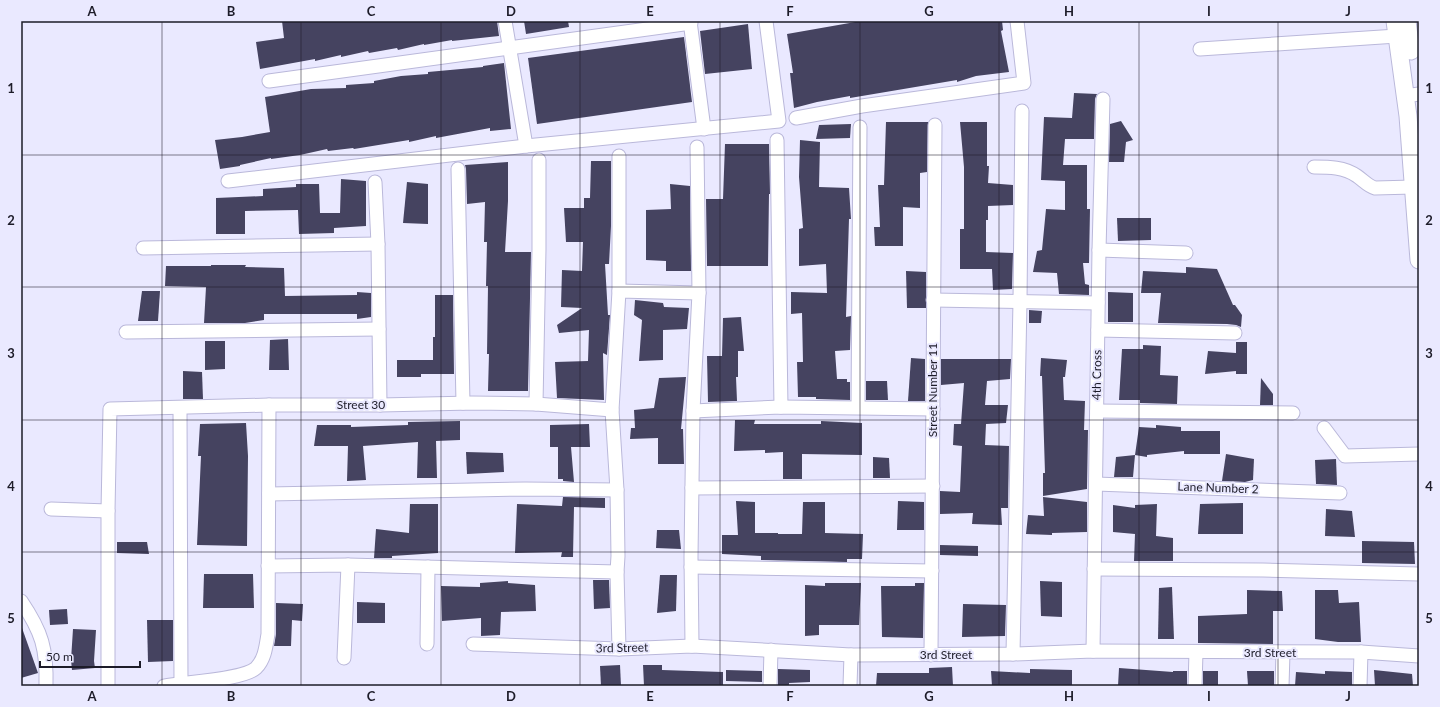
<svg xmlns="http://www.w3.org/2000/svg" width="1440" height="707" viewBox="0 0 1440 707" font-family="Lato,sans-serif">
<rect width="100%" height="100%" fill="#eae9ff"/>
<g fill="#454360">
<path d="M282,21H497L499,36L452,41V40L424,45V44L398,50L397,48L369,53L368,51L341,57V55L315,61V59L260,69L256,42L284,38Z"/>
<path d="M524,21H568L569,27L526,34Z"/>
<path d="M861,21H1002L1003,30L1001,31L1009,72L976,76L957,82V80L850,98V96L817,102L794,108L790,73H793L787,34Z"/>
<path d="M748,24L752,69L705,74L700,31Z"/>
<path d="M684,37L692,102L537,124L528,58Z"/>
<path d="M504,63L511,129L490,131V128L436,138V136L409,142V140L354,149L353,148L328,151L327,149L300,155L271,159V158L240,165V166L220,169L215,140L242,137L270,132L265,97L311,89L346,88V85L374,83V81L401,76L428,74V72L483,67V66Z"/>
<path d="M1074,93L1097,94L1095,99L1094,139H1065L1063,165H1087V209H1090L1089,263H1083L1085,284L1089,285V295L1059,294L1057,273L1033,272L1037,251L1042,250L1046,209L1065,210V181L1041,180L1044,117L1072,118Z"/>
<path d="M1121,121L1133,140L1126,142L1124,162H1109L1110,124Z"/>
<path d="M886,122H928L927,172L920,173V208L903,207V246H875L874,227H880L878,185H884Z"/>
<path d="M960,122H987V166H989L988,183L1013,185V205L988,206V220H986V252L1013,253L1012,289L993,290L992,269H960V229H964V167Z"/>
<path d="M851,124L850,138L816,139L819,125Z"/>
<path d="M800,140L820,142L819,187L849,188L851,219H849L846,317L851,316L850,350L835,351L837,379H847V382H850V400L816,399V397H798L797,362H803L802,313L791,314V292L827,293L826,264L799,266V229L803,228L799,177Z"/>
<path d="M725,144H769L770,194H769L768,266H707L706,199H723Z"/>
<path d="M591,161H611V226L609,264H605L608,315H610L607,355L603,353L604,400L557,398L555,362L588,361L589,330L559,333L557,325L582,308L561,307L562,270L582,271L583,242H566L564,208H584V198H590Z"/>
<path d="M508,162V201L505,252H531L528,391H488L489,354H487L488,286H486L487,242H484L485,202L467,204L466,169L465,165Z"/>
<path d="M341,179L366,181V226L334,228V233L299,234L298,210L245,211V234H216V198L263,196V189L296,187V184H319L320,213H340Z"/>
<path d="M407,182L428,184V224L403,223Z"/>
<path d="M670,184L690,186L691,271H666V261L646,260V210L671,209Z"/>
<path d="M1117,218H1151V240L1118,241Z"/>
<path d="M211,265H246L245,267L284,268L285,296L357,295V292L371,293V317L357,319V314H264V320L245,323H204L206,287L165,286L166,266H211Z"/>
<path d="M1186,267L1217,269L1233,305H1235L1242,315L1241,327L1236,325L1227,324L1158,323L1161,293H1141L1143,271L1186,273Z"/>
<path d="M906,271L926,272V308H907Z"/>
<path d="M142,291H160L158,321H138Z"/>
<path d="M1108,292L1133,293V322H1108Z"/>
<path d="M435,295H453L454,374H421V377H397V360H433V337H435Z"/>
<path d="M635,300L663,303L664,307L689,308L687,329L663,330V360L639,361L642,320L634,315Z"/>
<path d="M1029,310L1042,311L1041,323H1029Z"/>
<path d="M741,317L744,351H738V377H736L737,401L708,402L707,356H722L723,318Z"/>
<path d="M288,339L289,370H269L270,340Z"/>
<path d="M205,341H225V369L205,370Z"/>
<path d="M1236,342H1247V374H1236V371L1205,374L1208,351L1236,353Z"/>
<path d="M1143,345L1161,346L1160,375L1178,376L1177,404L1140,403V400H1119L1122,349H1143Z"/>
<path d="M911,358L925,359V401H908Z"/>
<path d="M1041,358L1067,360L1065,377H1063L1064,400L1085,401L1084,430H1088L1087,489L1043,496V473H1045L1042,376H1040Z"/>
<path d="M941,359H1011L1010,379L987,381L985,405H1008L1006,423L986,424L985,445L1009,446L1008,508H1001L1002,525L972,524L973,513L940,514V491L960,492L962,446L953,445L954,424H961L964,383L941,385Z"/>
<path d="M183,371L202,372L203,399H183Z"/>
<path d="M686,377L681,429H683L684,464H658V438L630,439L631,428H635L634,410L654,408L659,378Z"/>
<path d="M1261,378L1273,394V405H1260Z"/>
<path d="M866,381H887L888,400H866Z"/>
<path d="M735,420H755L754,424H821V421L862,423V455L802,454V479H783V452L765,453V450L734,451Z"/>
<path d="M460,421V440L436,441L437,478H417L418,442L363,446L366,480L347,481L348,446H314L317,425H351V427L408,425V422Z"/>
<path d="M246,423L248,456L247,546L197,545L201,456H198L200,424Z"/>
<path d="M589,424L590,447H571L574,482L563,481V479H558V447H550V425Z"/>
<path d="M1156,425L1181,427V431H1220V454H1184V451L1147,455V457L1135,455L1139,427L1156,428Z"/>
<path d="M466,452L503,453L504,472L467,474Z"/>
<path d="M1226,454L1254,459L1253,480L1245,482L1222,481Z"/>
<path d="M1135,455L1133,477H1114L1116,457Z"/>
<path d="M873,457L889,458L890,478H873Z"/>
<path d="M1336,459L1337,485L1316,484L1315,460Z"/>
<path d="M563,497L605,498V508L574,507L573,557H561L562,552L515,553L517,504L562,506Z"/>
<path d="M1043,497L1087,502V532L1052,533V535L1026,534L1028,515L1044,516Z"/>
<path d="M736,501L755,502V533H778V534H802L803,502H825V533L863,534L862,559H847V562L761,560V556L722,554V535H738Z"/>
<path d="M898,501L924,502V530H897Z"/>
<path d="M1243,503V534H1198L1200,504Z"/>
<path d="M410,504H438V553L392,556V558H374L376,529L409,533Z"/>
<path d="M1157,504L1156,536L1173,538V561H1134L1135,534L1113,532V505L1135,508V505Z"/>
<path d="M1326,509L1352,511L1355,537L1325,536Z"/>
<path d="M657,530H679L681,549L656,548Z"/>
<path d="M1362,541L1414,542L1415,564L1362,563Z"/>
<path d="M117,542H147L149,554L117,553Z"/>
<path d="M940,545L978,546V556L940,555Z"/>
<path d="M204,574H253L254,608H203Z"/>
<path d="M660,575H677L676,611L657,613Z"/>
<path d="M593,580H609L610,608L594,609Z"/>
<path d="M508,581V583L535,585L536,611L501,612L500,635L481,636V618L442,621L441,586L480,587V583Z"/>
<path d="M1040,581L1062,582V617L1041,616Z"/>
<path d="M825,583H861L859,625H819V635L805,636V585L825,586Z"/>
<path d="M915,583H924L923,638L882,637L881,586H915Z"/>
<path d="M1172,587L1174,639H1158L1159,588Z"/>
<path d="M1247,590L1282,591L1283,611H1273V644L1198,643V616L1247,614Z"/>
<path d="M1315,590H1338L1339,603L1359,602L1361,642H1338L1315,639Z"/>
<path d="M357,602L385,603V623H357Z"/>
<path d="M276,603L303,604L302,621L292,620L291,646H274L276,634Z"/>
<path d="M963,604L1006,605L1005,636L962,637Z"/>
<path d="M67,609L68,624L50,625L49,610Z"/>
<path d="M147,620H173V661L148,662Z"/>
<path d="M21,628H22L38,673L21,678Z"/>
<path d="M73,629L96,630L94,661L95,668L72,670L71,660Z"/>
<path d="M620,665L621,686H601L600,666Z"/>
<path d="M643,665H662V670L723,672V686H644Z"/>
<path d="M952,667L953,686H876L877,673H929V668Z"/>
<path d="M1119,668L1173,672V671H1187V686H1118Z"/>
<path d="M778,669L810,670V682L789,683V686H778Z"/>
<path d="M1030,669L1072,670V686H992L991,671L1030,673Z"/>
<path d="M726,670L762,671V682L726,681Z"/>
<path d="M1374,670L1412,674L1413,686H1375Z"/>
<rect x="1203" y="671" width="15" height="15"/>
<path d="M1247,671H1274V686H1248Z"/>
<path d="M1325,671L1352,672V686H1295L1296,672L1325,674Z"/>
</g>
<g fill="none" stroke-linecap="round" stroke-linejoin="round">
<defs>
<g id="minor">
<path d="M505,21L526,146"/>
<path d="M690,21L704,129"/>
<path d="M1200,49L1397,36"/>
<path d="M269,81L691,23"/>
<path d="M1405,96L1419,94"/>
<path d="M796,118L862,106L1024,83L1017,21"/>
<path d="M777,140L781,407"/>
<path d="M1314,167C1329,167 1344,167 1357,176C1363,180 1368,186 1375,188L1413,187"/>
<path d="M458,169L463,403"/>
<path d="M228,181L526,146L779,121L766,21"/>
<path d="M375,182L378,244L380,405"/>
<path d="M143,248L378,244"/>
<path d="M1099,250L1186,253"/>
<path d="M619,291V156"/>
<path d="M933,300L1098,303"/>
<path d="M1098,330L1235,333"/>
<path d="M126,332L379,329"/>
<path d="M536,404L539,249V160"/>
<path d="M858,407L860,127"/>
<path d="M180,408L181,683"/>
<path d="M693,411L781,407L933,409"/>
<path d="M1097,411L1293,413"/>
<path d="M1324,428L1345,456L1419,454"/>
<path d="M1096,484L1340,493"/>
<path d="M692,488L933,486"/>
<path d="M269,494L525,489L617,490"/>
<path d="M51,509L108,511"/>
<path d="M268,566L348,565L617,572L618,556L617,490L612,410L619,291L699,293"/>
<path d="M691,567L932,571"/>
<path d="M1094,569L1263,570L1419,574"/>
<path d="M617,572L619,649"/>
<path d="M21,601C42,632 47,649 46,686"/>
<path d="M427,644L428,567"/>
<path d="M473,644L619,649L692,646L851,655L1013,654L1093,651L1361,652L1419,656"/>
<path d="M692,646L691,557L693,411L699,293L697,147"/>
<path d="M1093,651L1099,250L1103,99"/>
<path d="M1013,654L1020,301L1022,111"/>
<path d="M931,655L935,125"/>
<path d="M344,658L348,565"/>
<path d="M108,686V511L110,409L269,405H380L472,403L536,404L612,410"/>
<path d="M164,686C184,682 243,680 256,668C265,659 266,646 268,634L269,405"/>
<path d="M770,686L771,650"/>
<path d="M850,686L851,655"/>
<path d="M1195,686L1196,652"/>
<path d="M1282,686L1283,653"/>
<path d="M1360,686L1361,652"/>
</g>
<g id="major">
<path d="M1395,21L1408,116L1419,260"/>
<path d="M1407,21L1411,51"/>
</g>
</defs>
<use href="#minor" stroke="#bab8da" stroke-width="15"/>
<use href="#major" stroke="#bab8da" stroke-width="19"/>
<use href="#minor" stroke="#fff" stroke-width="13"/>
<use href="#major" stroke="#fff" stroke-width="17"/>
</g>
<path fill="none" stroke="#1d1c29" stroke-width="1" stroke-opacity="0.55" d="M162,21V686M301,21V686M441,21V686M580,21V686M720,21V686M860,21V686M999,21V686M1139,21V686M1278,21V686M21,155H1419M21,287H1419M21,420H1419M21,552H1419"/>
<g text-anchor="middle" stroke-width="4" stroke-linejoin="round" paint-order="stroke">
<g font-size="12" fill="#1d1c29" stroke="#eae9ff">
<text transform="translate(1097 375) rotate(-89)" y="4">4th Cross</text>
<text transform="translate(933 390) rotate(-90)" y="4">Street Number 11</text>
<text x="361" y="409">Street 30</text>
<text transform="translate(1218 488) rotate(2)" y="4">Lane Number 2</text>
<text transform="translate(622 648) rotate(-1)" y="4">3rd Street</text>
<text x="1270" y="657">3rd Street</text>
<text x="946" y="659">3rd Street</text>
</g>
</g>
<rect width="1440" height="707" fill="none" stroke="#eae9ff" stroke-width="44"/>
<path d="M40 661v6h100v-6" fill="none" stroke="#1d1c29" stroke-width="2"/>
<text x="46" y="661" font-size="12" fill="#1d1c29" stroke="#eae9ff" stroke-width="3" paint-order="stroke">50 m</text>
<rect x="22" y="22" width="1396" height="663" fill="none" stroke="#1d1c29" stroke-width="1.5"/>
<g font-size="13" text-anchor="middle" font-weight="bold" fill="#1d1c29">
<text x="92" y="16">A</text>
<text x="231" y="16">B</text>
<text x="371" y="16">C</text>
<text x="511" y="16">D</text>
<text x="650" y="16">E</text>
<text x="790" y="16">F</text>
<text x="929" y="16">G</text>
<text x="1069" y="16">H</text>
<text x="1209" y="16">I</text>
<text x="1348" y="16">J</text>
<text x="11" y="93">1</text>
<text x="1429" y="93">1</text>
<text x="11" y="225">2</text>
<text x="1429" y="225">2</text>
<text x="11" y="358">3</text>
<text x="1429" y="358">3</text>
<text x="11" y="491">4</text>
<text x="1429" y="491">4</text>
<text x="11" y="623">5</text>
<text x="1429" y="623">5</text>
<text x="92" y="701">A</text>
<text x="231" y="701">B</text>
<text x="371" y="701">C</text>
<text x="511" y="701">D</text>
<text x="650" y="701">E</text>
<text x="790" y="701">F</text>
<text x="929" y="701">G</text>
<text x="1069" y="701">H</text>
<text x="1209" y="701">I</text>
<text x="1348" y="701">J</text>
</g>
</svg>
